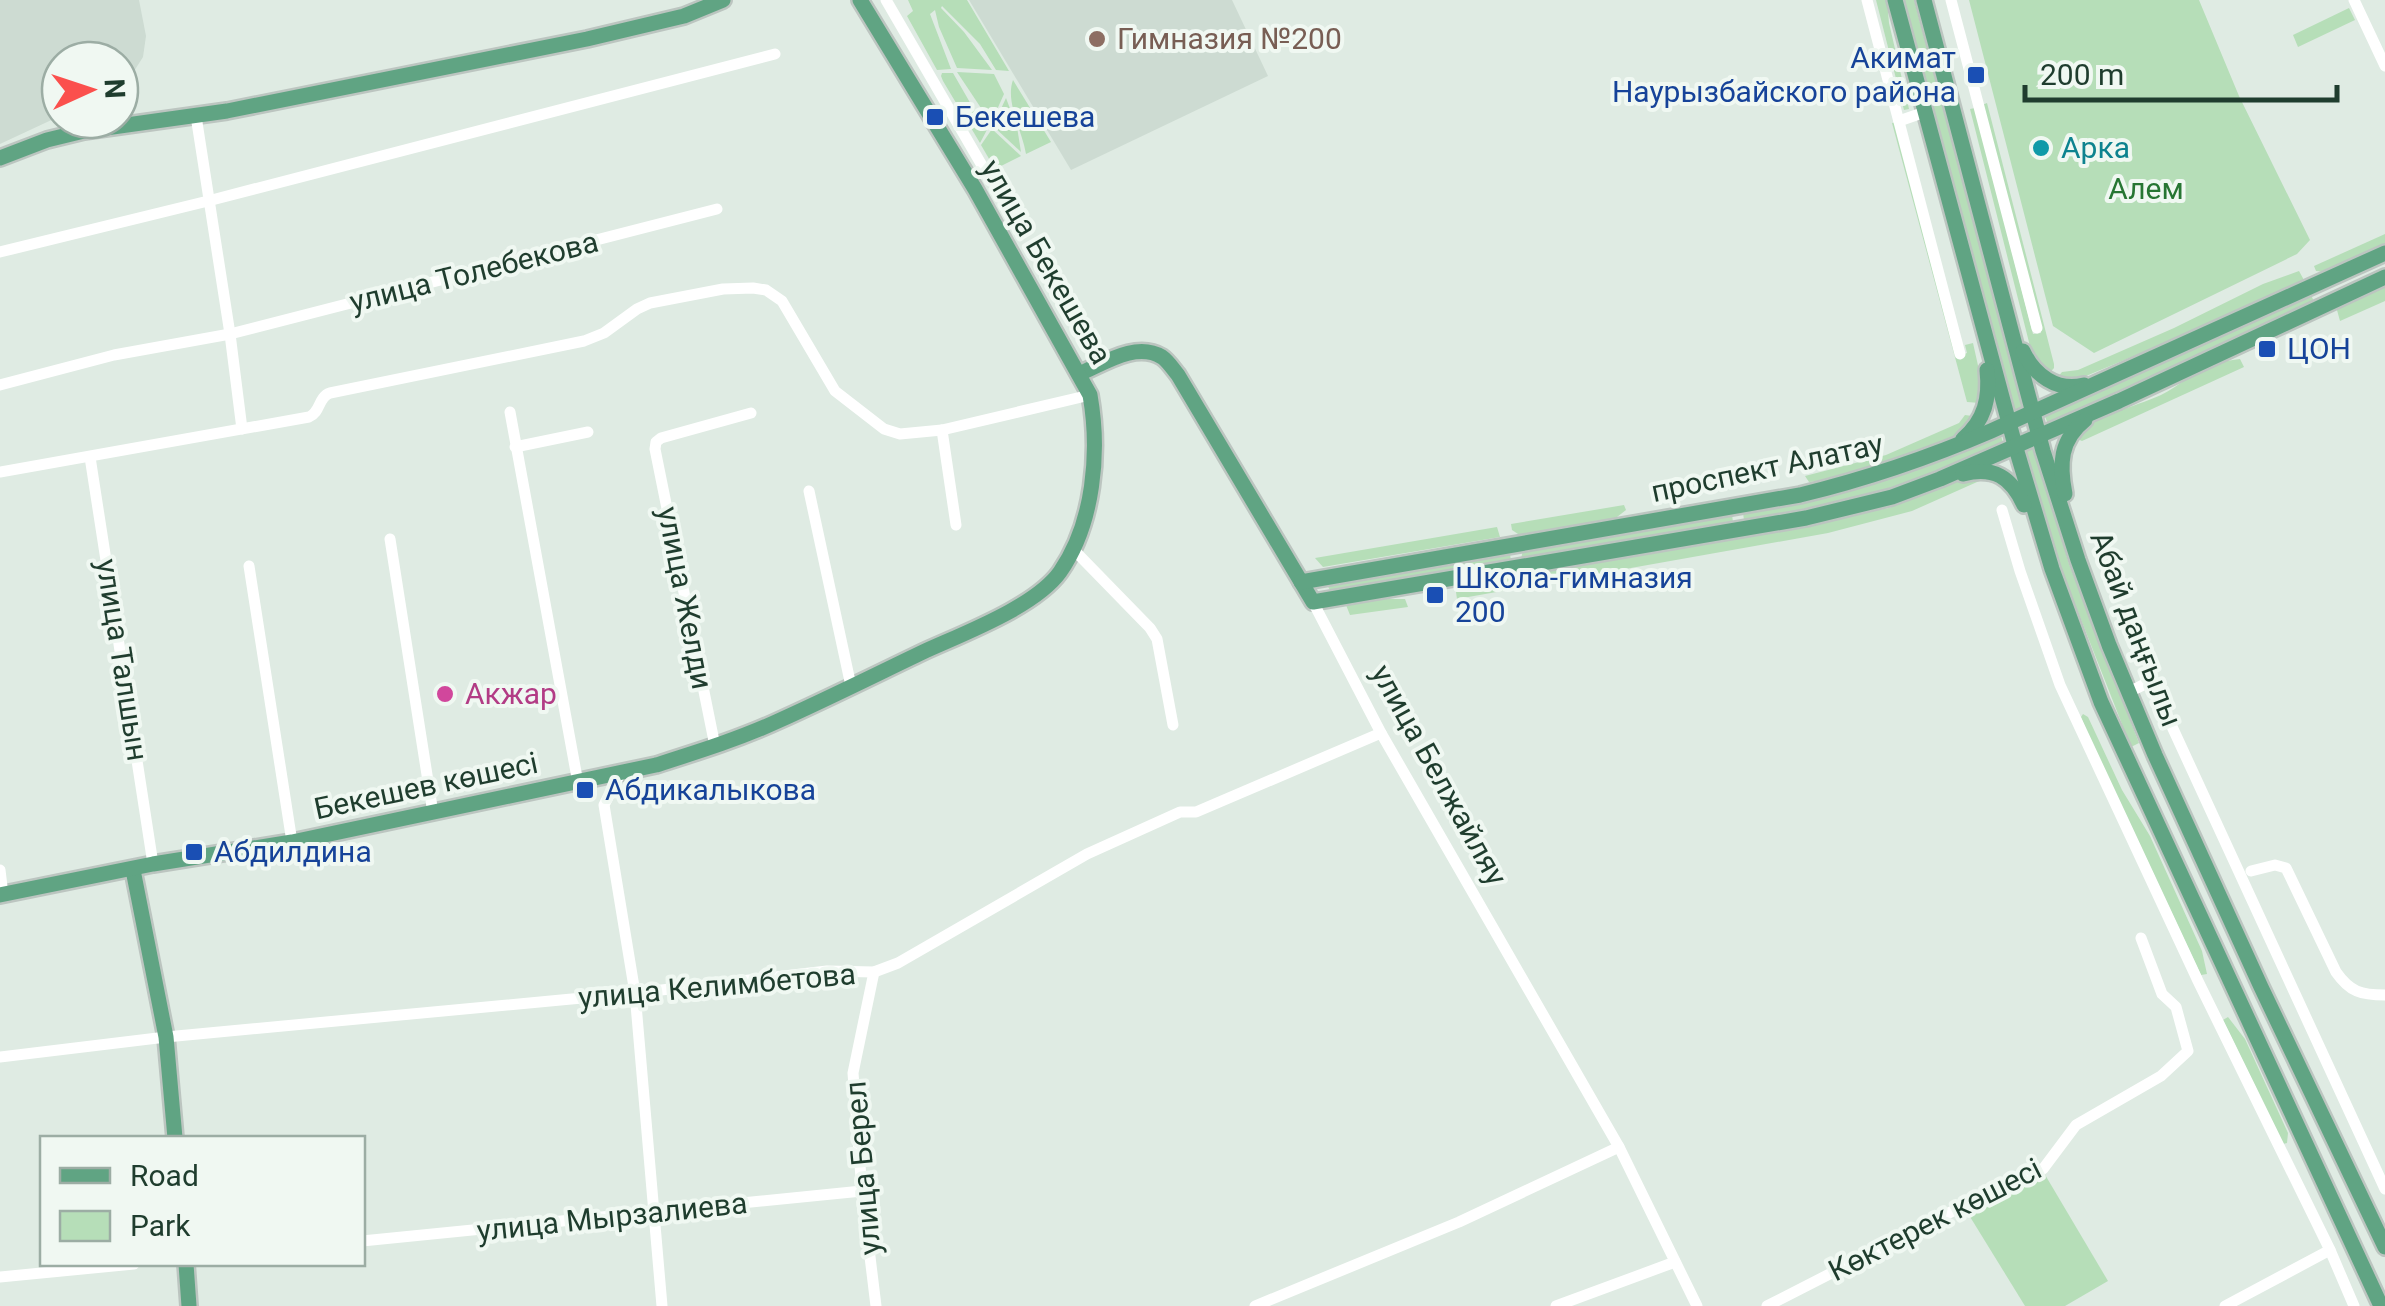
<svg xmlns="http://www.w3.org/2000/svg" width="2385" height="1306" viewBox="0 0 2385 1306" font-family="Roboto,sans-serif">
<rect width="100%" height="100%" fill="#dfebe3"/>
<g fill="#cddbd2">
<path d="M0,0H139L146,36L143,57L129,79L120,84V60H60V116L0,144Z"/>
<path d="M969,0H1232L1268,76L1071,170Z"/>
</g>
<g fill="#b6deb8">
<path d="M908,0H967L1009,71L996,70L980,44L942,6L941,8L964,32L992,70L957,68L939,27L935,10L930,14L951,69L937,70L907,16L913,11Z"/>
<path d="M1876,0H1887L1889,23L1909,109L1904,110Z"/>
<path d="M1904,0H1914L2023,407L2022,411L2018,413L2014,409Z"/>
<path d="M1969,0H2199L2239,96L2310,240L2297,254L2094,353L2053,326Z"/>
<path d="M2349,8L2355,20L2298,47L2293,35Z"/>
<path d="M957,72L994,74L1004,94L991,123Z"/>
<path d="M942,73H953L976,113L989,126L980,143L943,81L941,76Z"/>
<path d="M1013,80L1051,142L1026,154C1022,130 1005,102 1013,80Z"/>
<path d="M1006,98L1017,127L1021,152L993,126Z"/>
<path d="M1987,103L2054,364V368L2047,376L2033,358L1970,109L1975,108L2033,334L2041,333L1982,105Z"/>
<path d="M1896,122L1958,356L1967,353L1965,345L1973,343L1983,388L1980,403L1967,402L1892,123Z"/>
<path d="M992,129L1021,156L995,169L981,145Z"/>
<path d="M2385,234V245L2326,272L2316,271L2314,266Z"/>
<path d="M2299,271L2305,282L2181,340L2146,351L2074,381L2057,378L2062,372L2078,370L2174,328L2263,284Z"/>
<path d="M2385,285V301L2340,321L2337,310L2342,303Z"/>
<path d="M2310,292L2314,302L2119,394L2048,424L2044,414Z"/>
<path d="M2240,359L2244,367L2082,441L2075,438C2095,414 2133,408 2161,395C2180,386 2196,369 2216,363C2224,361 2233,360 2240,359Z"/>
<path d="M1965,415L1972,416C1969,421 1968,426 1964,430C1945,449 1838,480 1809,482L1805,476L1886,455L1959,423Z"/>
<path d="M1997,434L2001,436L2003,442L2000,446L1915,482L1861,499L1805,512L1745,521L1744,520L1743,513L1747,511L1888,479L1931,464Z"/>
<path d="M2034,446L2069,564L2139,743L2131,747L2060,566L2024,450Z"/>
<path d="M1986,478L1912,511L1828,533L1457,599L1456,592L1466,586L1889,508L1963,479Z"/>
<path d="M1624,505L1626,510L1608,524L1528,534H1518L1512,530L1511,524Z"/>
<path d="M1727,514L1732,515L1733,522L1730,526L1525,561L1521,559L1523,550Z"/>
<path d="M1497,527L1500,537L1323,567L1315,558Z"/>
<path d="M1506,553L1510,554L1511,561L1332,593L1325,582Z"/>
<path d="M1383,599H1405L1408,607L1350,615L1346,605Z"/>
<path d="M2083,714L2088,717L2122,790L2150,836L2202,951L2207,974L2201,975L2086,730L2081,717Z"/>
<path d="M2228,1017L2245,1039L2288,1133L2287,1143L2283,1144L2223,1020Z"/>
<path d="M2044,1173L2108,1281L2065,1306H2025L1964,1207Z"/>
</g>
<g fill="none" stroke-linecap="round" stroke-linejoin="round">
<defs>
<g id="major">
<path d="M1895,0L2015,445L2052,569L2101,702L2381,1306"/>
<path d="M1924,0L2043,451L2078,560L2109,645L2155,755L2261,987L2385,1247"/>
<path d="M0,158L47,140L84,131L227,111L587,39L684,16L723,0"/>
<path d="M2023,351C2034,375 2057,392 2084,385"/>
<path d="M1079,374C1103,364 1136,341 1162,357C1168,361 1173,369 1178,375L1313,602L1806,518L1892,497L1940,479L2119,401L2385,277"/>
<path d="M1963,439C1985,420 1990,398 1987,370"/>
<path d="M1963,474C1994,466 2011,477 2024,505"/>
<path d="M2065,494C2059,464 2060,440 2085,420"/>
<path d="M1301,582L1800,495C1866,479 1928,458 1991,431L2385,253"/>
<path d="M133,870L166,1037L175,1138"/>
<path d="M0,895L153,864L292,842L656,765C697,752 739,739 778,721C827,699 875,675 923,652C962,634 1035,607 1060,572C1094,523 1100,452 1090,395L975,189L860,0"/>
<path d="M186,1264L189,1306"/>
</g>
</defs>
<use href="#major" stroke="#bcc5c0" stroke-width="20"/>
<g stroke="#fff" stroke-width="11">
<path d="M886,0L991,181"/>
<path d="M1867,0L1960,354"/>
<path d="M1951,0L2037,328"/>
<path d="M2354,0L2385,66"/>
<path d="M196,116L230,334L242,429"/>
<path d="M1899,121L1925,112"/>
<path d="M0,252L208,201L775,54"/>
<path d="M0,385L114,355L230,334L717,209"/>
<path d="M510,412L578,783"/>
<path d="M942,430L956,525"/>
<path d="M515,447L588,432"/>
<path d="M90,457L153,864"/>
<path d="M0,472L309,417C321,412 318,397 330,393L584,341L604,333L637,309L650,303L723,289L753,288L766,290L782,301L835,391L884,429L900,434L942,430L1090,395"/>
<path d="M809,491L851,686"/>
<path d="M2002,510L2020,571L2060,685L2198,981L2330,1250L2354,1306"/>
<path d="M390,539L433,813"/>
<path d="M1073,549L1150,628L1157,639L1173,725"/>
<path d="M249,566L292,842"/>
<path d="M1313,602L1381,733L1619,1147L1697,1306"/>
<path d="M2129,692L2151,681L2385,1189"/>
<path d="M715,746L655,449L656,442L661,438L751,413"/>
<path d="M620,774L604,805L635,993L662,1306"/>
<path d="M0,870L3,895"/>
<path d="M2251,871L2275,865L2286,868L2336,972C2350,992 2361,995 2385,995"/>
<path d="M874,972L853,1073L862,1191L876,1306"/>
<path d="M0,1057L166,1037L635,993L827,971L874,972L898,963L1087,854L1180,812H1196L1381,733"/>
<path d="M362,1241L862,1191"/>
<path d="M0,1277L134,1264"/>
<path d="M1255,1306L1459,1222L1619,1147"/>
<path d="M1556,1306L1675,1262"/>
<path d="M1767,1306L1988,1193L2043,1169L2076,1125L2161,1076L2188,1051L2176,1007L2162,994L2141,938"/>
<path d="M2225,1306L2330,1250"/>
</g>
<use href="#major" stroke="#60a483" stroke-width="15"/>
</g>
<circle fill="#8d6e63" stroke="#f0f8f2" stroke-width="4" cx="1097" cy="39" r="10"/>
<g fill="#1a4fb4" stroke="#f0f8f2" stroke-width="4">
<rect x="1966" y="65" width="20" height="20" rx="5"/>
<rect x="925" y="107" width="20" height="20" rx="5"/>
<rect x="2257" y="339" width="20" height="20" rx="5"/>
<rect x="1425" y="585" width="20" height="20" rx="5"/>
<rect x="575" y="780" width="20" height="20" rx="5"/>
<rect x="184" y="842" width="20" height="20" rx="5"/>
</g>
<circle fill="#0f9aa8" stroke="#f0f8f2" stroke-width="4" cx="2041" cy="148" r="10"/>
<circle fill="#d1479c" stroke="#f0f8f2" stroke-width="4" cx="445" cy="694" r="10"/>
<g text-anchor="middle" stroke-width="8" stroke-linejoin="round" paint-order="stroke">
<g font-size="30" fill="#785e54" stroke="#f0f8f2" text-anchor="start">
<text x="1117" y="49">Гимназия №200</text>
</g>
<g font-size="30" fill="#164399" stroke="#f0f8f2" text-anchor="start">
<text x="1956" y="68" text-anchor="end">Акимат<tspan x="1956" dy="34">Наурызбайского района</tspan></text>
<text x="955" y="127">Бекешева</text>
<text x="2287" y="359">ЦОН</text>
<text x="1455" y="588">Школа-гимназия<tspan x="1455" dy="34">200</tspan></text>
<text x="605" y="800">Абдикалыкова</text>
<text x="214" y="862">Абдилдина</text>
</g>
<g font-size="30" fill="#0d838f" stroke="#f0f8f2" text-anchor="start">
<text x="2061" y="158">Арка</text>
</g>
<g font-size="30" fill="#277633" stroke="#f0f8f2">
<text x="2146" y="199">Алем</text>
</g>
<g font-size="30" fill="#1f3d2e" stroke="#f0f8f2">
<text transform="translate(1046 262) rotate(60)" y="10">улица Бекешева</text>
<text transform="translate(474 272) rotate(-14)" y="10">улица Толебекова</text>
<text transform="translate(1767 468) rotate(-12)" y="10">проспект Алатау</text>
<text transform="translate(685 598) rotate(79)" y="10">улица Желди</text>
<text transform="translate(2136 629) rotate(69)" y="10">Абай даңғылы</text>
<text transform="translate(122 660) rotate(81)" y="10">улица Талшын</text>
<text transform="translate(1439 775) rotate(61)" y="10">улица Белжайляу</text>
<text transform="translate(426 786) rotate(-12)" y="10">Бекешев көшесі</text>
<text transform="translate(717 986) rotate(-5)" y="10">улица Келимбетова</text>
<text transform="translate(863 1168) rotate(-95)" y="10">улица Берел</text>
<text transform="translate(612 1217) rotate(-6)" y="10">улица Мырзалиева</text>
<text transform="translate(1935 1220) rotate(-27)" y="10">Көктерек көшесі</text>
</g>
<g font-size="30" fill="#b23c85" stroke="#f0f8f2" text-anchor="start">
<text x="465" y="704">Акжар</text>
</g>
</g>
<rect x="40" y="1136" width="325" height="130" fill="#f0f8f2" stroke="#9cada4" stroke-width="2.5"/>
<rect x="60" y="1168" width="50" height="15" fill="#60a483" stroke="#9cada4" stroke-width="2.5"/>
<text x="130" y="1186" font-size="30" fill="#1f3d2e">Road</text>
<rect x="60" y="1211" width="50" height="30" fill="#b6deb8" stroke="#9cada4" stroke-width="2.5"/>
<text x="130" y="1236" font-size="30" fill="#1f3d2e">Park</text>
<g transform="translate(90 90) rotate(87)"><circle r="48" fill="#f0f8f2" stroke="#9cada4" stroke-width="2.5"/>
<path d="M0-8L18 38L0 25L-18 38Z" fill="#fb504d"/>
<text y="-15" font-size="28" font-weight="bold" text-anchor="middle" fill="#1f3d2e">N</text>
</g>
<path d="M2025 85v15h312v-15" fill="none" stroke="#1f3d2e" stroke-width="5"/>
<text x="2040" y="85" font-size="30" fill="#1f3d2e" stroke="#f0f8f2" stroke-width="8" paint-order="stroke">200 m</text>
</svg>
